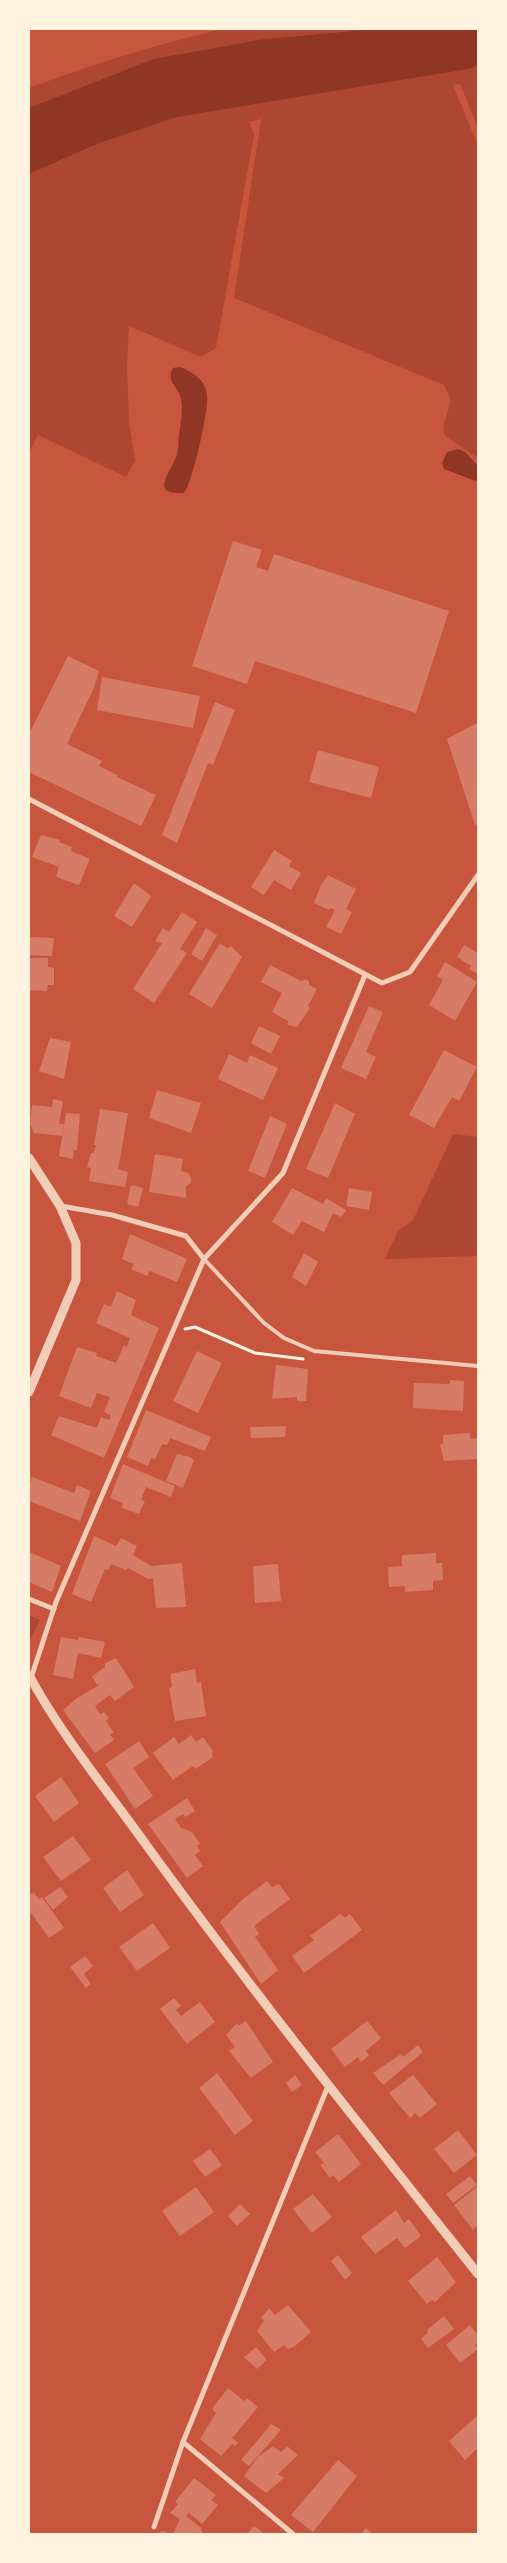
<svg xmlns="http://www.w3.org/2000/svg" width="507" height="2563" viewBox="0 0 507 2563" font-family="Helvetica,sans-serif">
<rect width="100%" height="100%" fill="#c8553d"/>
<g fill="#ae4732">
<path d="M222,29H375L264,39L153,59L29,108V88C92,64 156,45 222,29Z"/>
<path d="M478,65V128L460,84L453,85L478,146V458L445,436L443,427L451,400L444,385L234,298L261,119L249,122L254,135L216,348L201,357L129,326L127,365L129,421L135,461L126,477L38,435L29,453V174L97,144L177,117L469,69Z"/>
<path d="M453,1134L478,1137V1256L385,1259L398,1231L413,1220Z"/>
<path d="M29,1615L40,1620L29,1642Z"/>
</g>
<g fill="#8f3625">
<path d="M375,29H478V65L469,69L177,117L97,144L29,174V108L153,59L264,39Z"/>
<path d="M180,367C193,372 206,380 207,396C209,409 192,485 184,493C149,495 170,474 176,457C179,451 178,441 179,434C181,423 183,410 181,399C179,387 165,381 173,368Z"/>
<path d="M458,449L465,452L478,466V482L444,469L442,463L447,452Z"/>
</g>
<g fill="#d67c66">
<path d="M233,541L262,550L256,567L268,571L274,554L449,611L416,713L255,661L247,684L192,666Z"/>
<path d="M68,656L99,671L93,690L67,744L102,761L99,766L117,775V777L156,795L141,826L29,772V734Z"/>
<path d="M102,677L200,696L193,728L97,710Z"/>
<path d="M215,702L235,710L213,765L208,763L177,843L162,835Z"/>
<path d="M477,723L478,824L475,825L447,739Z"/>
<path d="M318,750L379,767L371,798L309,782Z"/>
<path d="M41,835L60,840L59,842L72,847L71,851L90,859L79,885L56,877L59,867L32,857Z"/>
<path d="M274,850L292,861L289,866L301,873L291,890L274,880L264,895L251,887Z"/>
<path d="M328,875L356,889L346,909L352,912L341,934L326,927L335,910L330,908L329,910L314,903L321,885Z"/>
<path d="M134,883L151,896L132,927L114,916Z"/>
<path d="M182,912L197,922L180,949L187,953L154,1003L133,989L162,943L155,941L163,928L169,932Z"/>
<path d="M206,928L217,935L202,961L191,954Z"/>
<path d="M29,937L54,938L52,956L29,955Z"/>
<path d="M220,943L227,948L231,946L242,957L212,1008L189,994Z"/>
<path d="M464,945L478,953V974L469,969L471,966L457,957Z"/>
<path d="M29,958H48V967L54,968V985H48L47,991L29,990Z"/>
<path d="M445,962L477,982L455,1021L429,1005L443,980L437,976Z"/>
<path d="M270,965L301,981L305,979L309,981V985L317,989L308,1006L310,1008L297,1027L288,1025V1021L272,1012L282,993L261,982Z"/>
<path d="M369,1006L383,1012L366,1052L376,1057L366,1079L341,1068Z"/>
<path d="M259,1026L280,1036L271,1054L251,1043Z"/>
<path d="M50,1038L71,1042L64,1079L39,1071Z"/>
<path d="M444,1050L477,1067L459,1101L452,1097L434,1128L409,1115Z"/>
<path d="M229,1054L247,1063L250,1055L278,1068L263,1100L218,1079Z"/>
<path d="M157,1090L201,1103L191,1133L149,1118Z"/>
<path d="M53,1099L63,1101L59,1124H64L62,1136L34,1133L30,1124L32,1105L52,1107Z"/>
<path d="M335,1103L355,1114L328,1178L306,1169Z"/>
<path d="M100,1109L128,1113L118,1169L128,1172L125,1187L89,1181L91,1168L87,1167L91,1153H94L96,1145H94Z"/>
<path d="M66,1113L80,1114L77,1150H74L73,1159L59,1156Z"/>
<path d="M270,1116L287,1124L265,1178L248,1171Z"/>
<path d="M155,1154L183,1159L181,1171L188,1173L191,1178V1183L186,1186V1198L149,1192Z"/>
<path d="M131,1185L143,1188L138,1207L127,1204Z"/>
<path d="M292,1188L323,1204L326,1198L346,1210L341,1217L333,1213L324,1232L302,1221L293,1235L272,1222Z"/>
<path d="M349,1188L372,1192L369,1210L346,1206Z"/>
<path d="M130,1234L187,1259L177,1282L150,1271L147,1276L131,1269L134,1264L122,1259Z"/>
<path d="M304,1253L318,1262L306,1286L292,1277Z"/>
<path d="M117,1291L136,1300L131,1315L159,1328L104,1458L51,1435L59,1416L97,1428L101,1417L109,1420L111,1415L104,1412L110,1397L97,1393L91,1408L59,1396L77,1347L97,1353L96,1356L116,1363L124,1345L127,1347L130,1338L96,1323L104,1304L111,1307Z"/>
<path d="M197,1351L222,1363L198,1413L173,1401Z"/>
<path d="M276,1365L308,1369L306,1401H297V1397L272,1399Z"/>
<path d="M450,1380L464,1381L463,1411L413,1408L414,1383L450,1384Z"/>
<path d="M146,1410L211,1437L205,1451L170,1438L167,1445L162,1444L155,1459L151,1458L148,1466L127,1457Z"/>
<path d="M286,1426L285,1437L251,1438L250,1427Z"/>
<path d="M470,1433V1439L478,1438V1459L444,1461L440,1445L443,1443V1435Z"/>
<path d="M177,1454L190,1457L194,1460L183,1488L166,1481Z"/>
<path d="M123,1464L175,1486L171,1497L146,1487L141,1500L145,1501L139,1514L122,1508L123,1503L110,1498Z"/>
<path d="M32,1477L74,1493L77,1485L91,1491L80,1521L29,1501V1486Z"/>
<path d="M94,1536L116,1546L121,1538L137,1546L133,1555L151,1566L182,1563L186,1607L156,1608L153,1578L148,1579L128,1568L126,1570L111,1564L108,1570L105,1569L91,1602L72,1594Z"/>
<path d="M29,1552L61,1566L52,1592L29,1582Z"/>
<path d="M436,1553V1563H442L443,1580L433,1581V1590L405,1592V1586L389,1587L388,1567L402,1566V1555Z"/>
<path d="M278,1564L281,1601L255,1603L253,1566Z"/>
<path d="M61,1637L78,1640L79,1637L105,1642L101,1658L78,1653L73,1679L53,1675Z"/>
<path d="M116,1658L134,1687L115,1701L110,1695L95,1706L100,1714L104,1712L109,1718L106,1721L114,1733L110,1734L114,1740L95,1753L63,1710L77,1698L104,1682L97,1685L92,1676L105,1667V1663Z"/>
<path d="M195,1669L197,1683L201,1682L206,1716L175,1721L169,1688L172,1687L170,1674Z"/>
<path d="M191,1735L196,1742L203,1737L213,1751L212,1758L195,1769L193,1766L173,1780L153,1753L174,1737L179,1744Z"/>
<path d="M139,1741L149,1757L133,1768L153,1796L135,1809L105,1764Z"/>
<path d="M61,1777L79,1803L54,1822L35,1796Z"/>
<path d="M187,1798L195,1811L185,1817L183,1814L175,1819L181,1828L192,1832L200,1844L197,1846L200,1851L195,1855L203,1866L187,1878L148,1824Z"/>
<path d="M73,1836L91,1860L61,1881L43,1857Z"/>
<path d="M127,1870L144,1895L120,1912L103,1888Z"/>
<path d="M267,1881L272,1887L279,1884L290,1899L254,1926L259,1934L255,1937L278,1970L261,1984L220,1922L243,1899Z"/>
<path d="M60,1887L68,1897L53,1910L44,1898Z"/>
<path d="M29,1891L31,1894L34,1893L39,1899L42,1897L64,1928L49,1938L29,1910Z"/>
<path d="M340,1914L345,1918L350,1914L362,1930L304,1973L292,1956L314,1940L310,1936Z"/>
<path d="M153,1923L170,1948L137,1971L119,1947Z"/>
<path d="M85,1956L93,1966L84,1974L91,1984L86,1988L70,1967Z"/>
<path d="M174,1998L181,2006L176,2010L181,2016L200,2002L215,2022L187,2044L160,2009Z"/>
<path d="M246,2021L273,2062L251,2078L229,2051L235,2047L226,2035L236,2024L240,2025Z"/>
<path d="M367,2021L381,2038L366,2051L369,2055L361,2062L358,2057L345,2067L331,2049Z"/>
<path d="M418,2045L423,2052L383,2085L373,2073L401,2054L403,2057Z"/>
<path d="M217,2073L253,2121L235,2135L199,2088Z"/>
<path d="M295,2075L302,2085L292,2092L286,2083Z"/>
<path d="M413,2075L437,2104L420,2118L415,2113L410,2118L389,2093Z"/>
<path d="M458,2130L477,2155L454,2173L434,2149Z"/>
<path d="M338,2134L361,2164L339,2182L333,2175L330,2178L320,2165L324,2163L315,2152Z"/>
<path d="M210,2149L222,2165L205,2177L193,2161Z"/>
<path d="M470,2176L477,2185L453,2203L446,2194Z"/>
<path d="M478,2186V2225L473,2230L454,2205Z"/>
<path d="M196,2187L214,2212L180,2236L162,2211Z"/>
<path d="M313,2194L332,2217L312,2233L293,2209Z"/>
<path d="M240,2204L250,2214L237,2226L228,2216Z"/>
<path d="M396,2210L404,2223L409,2219L421,2236L405,2248L397,2238L375,2254L361,2237Z"/>
<path d="M338,2255L352,2273L345,2280L331,2261Z"/>
<path d="M437,2257L456,2282L435,2302L432,2300L427,2304L408,2281Z"/>
<path d="M288,2305L311,2332L295,2346L288,2349L284,2345L274,2352L257,2331L264,2321L261,2318L269,2308L275,2315Z"/>
<path d="M444,2316L454,2329L428,2348L421,2339L428,2332L427,2330Z"/>
<path d="M470,2325L478,2335V2343L475,2345L478,2349L460,2363L446,2345Z"/>
<path d="M256,2347L267,2360L257,2369L244,2357Z"/>
<path d="M228,2388L244,2401L247,2398L258,2407L232,2438L238,2443L235,2446L232,2444L221,2456L200,2439L216,2413L212,2409Z"/>
<path d="M478,2415V2448L465,2460L449,2441Z"/>
<path d="M271,2424L281,2430L249,2466L241,2460Z"/>
<path d="M273,2446L281,2452L287,2446L298,2455L278,2474L284,2478L266,2493L244,2476L258,2457Z"/>
<path d="M338,2460L357,2476L313,2532L291,2515Z"/>
<path d="M194,2478L216,2495L211,2500L218,2505L202,2524L189,2513L186,2516L201,2528L203,2534H173L180,2519L170,2513L178,2504L175,2502Z"/>
<path d="M254,2526L265,2534H247Z"/>
<path d="M366,2528L367,2529L373,2534H361Z"/>
<path d="M163,2531L170,2534H155Z"/>
</g>
<g fill="none" stroke-linecap="round" stroke-linejoin="round">
<path stroke="#fff3e0" stroke-width="3" d="M185,1329L195,1327L255,1353L303,1359"/>
<path stroke="#f1ccb7" stroke-width="4" d="M204,1259L264,1323L284,1338L314,1351L478,1366"/>
<g stroke="#f1ccb7" stroke-width="5">
<path d="M29,799L382,983L410,972L478,875"/>
<path d="M61,1206L112,1215L186,1236L204,1259"/>
<path d="M29,1599L54,1609"/>
<path d="M31,1678L56,1602L204,1259L283,1173L365,975"/>
<path d="M183,2442L293,2534"/>
<path d="M154,2527L183,2442L328,2086"/>
</g>
<g stroke="#f1ccb7" stroke-width="9">
<path d="M29,1158L60,1206L76,1243V1280L29,1392"/>
<path d="M29,1675C61,1735 107,1790 147,1846C253,1992 366,2133 478,2274"/>
</g>
</g>
<rect width="507" height="2563" fill="none" stroke="#fff3e0" stroke-width="60"/>
</svg>
